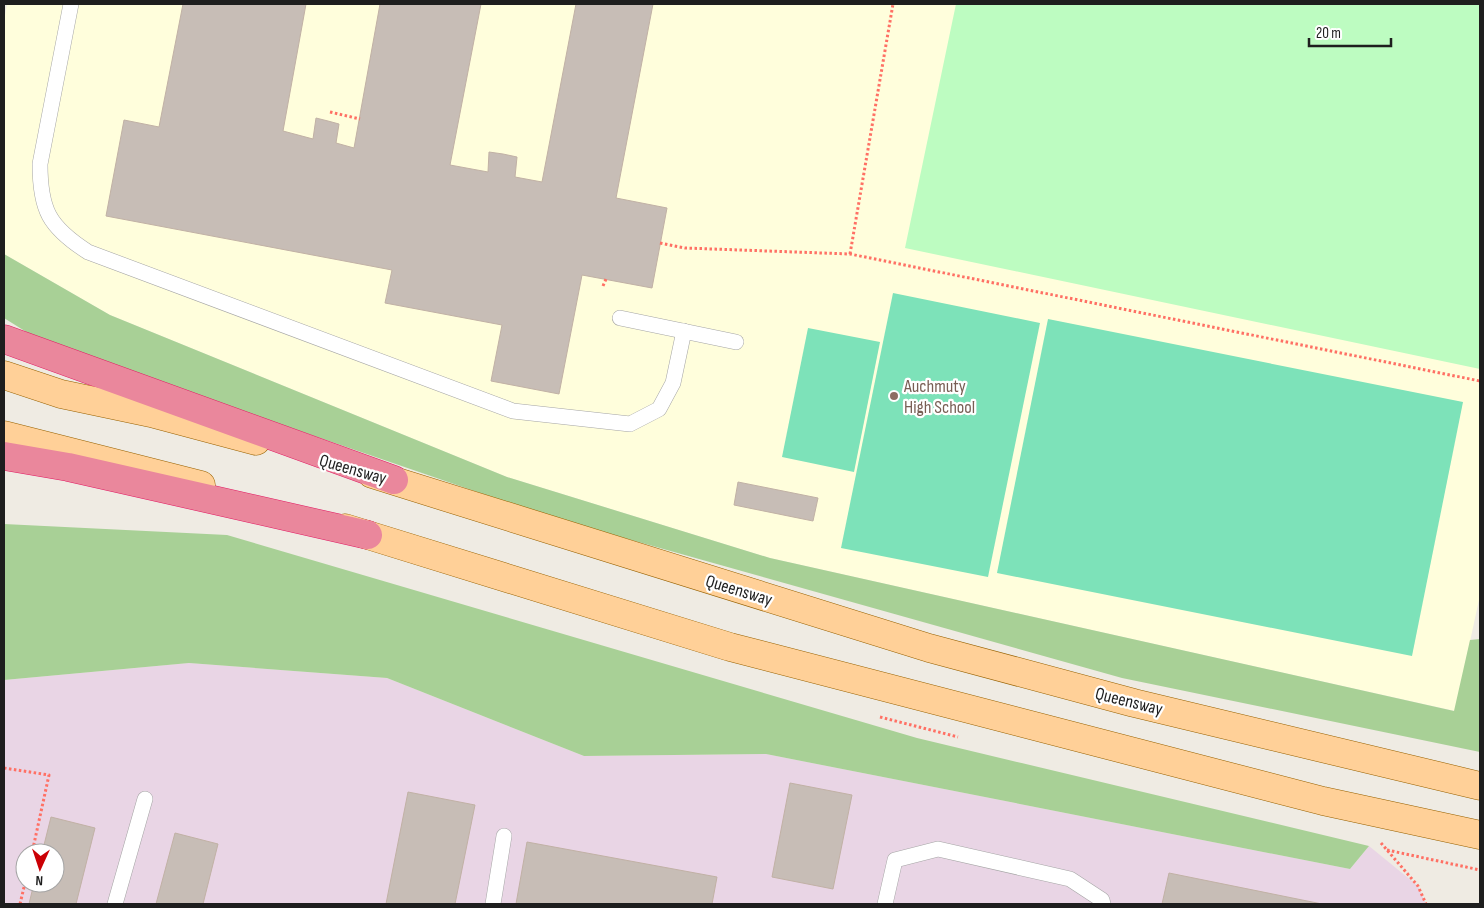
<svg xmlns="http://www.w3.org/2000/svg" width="1484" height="908" viewBox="0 0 1484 908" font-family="'Sofia Sans Condensed',sans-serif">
<rect width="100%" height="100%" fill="#efebe3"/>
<path fill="#e9d5e5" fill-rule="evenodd" d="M189,663L387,678L584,756L766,754L1350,869L1369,846L1418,886L1426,904H4V680ZM25,853H55V883H25Z"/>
<path fill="#fffedc" d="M7,4H1480V595L1455,711L770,558L507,477L110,315L4,254V21Z"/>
<g fill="#a8d096">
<path d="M4,254L110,315L507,477L770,558L1454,711L1470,640L1480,639V752L1122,678L553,518L44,343L4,318Z"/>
<path d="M4,524L227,535L917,738L1369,846L1350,869L766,754L584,756L387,678L189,663L4,680Z"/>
</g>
<path fill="#bdfcc1" d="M956,4H1480V369L905,248Z"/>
<g fill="#7de2b9">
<path d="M893,293L1040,323L988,577L841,548Z"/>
<path d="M1048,319L1463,402L1412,656L997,573Z"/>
<path d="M808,328L880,342L854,472L782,457Z"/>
</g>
<g fill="#c7bdb6" stroke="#c1b1a5">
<path d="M183,4H306L283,131L313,139L316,118L328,121L339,124L336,143L354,148L380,4H481L450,165L488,172L489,152L503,154L517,157L515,177L542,182L576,4H653L616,198L667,208L652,288L582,275L559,394L491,381L502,325L385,303L392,270L106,216L124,120L159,127Z"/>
<path d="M738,482L818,498L813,521L734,505Z"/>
<path d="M790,783L852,795L833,889L772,877Z"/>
<path d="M408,792L475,805L455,904H386Z"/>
<path d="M51,817L95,828L76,904H29L34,883H55V853H42Z"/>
<path d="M175,833L218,844L203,904H156Z"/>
<path d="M527,842L717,877L712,904H516Z"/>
<path d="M1169,873L1322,904H1162Z"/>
</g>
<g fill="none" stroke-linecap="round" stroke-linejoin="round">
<defs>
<g id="lane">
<path d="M71,4L40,164C40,210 49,227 88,252L513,411L630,424L659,409L673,383L684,331"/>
<path d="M620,318L736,342"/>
<path d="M115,904L145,799"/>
<path d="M493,904L504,836"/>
<path d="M885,904L895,860L938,849L1070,879L1102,900L1103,904"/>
</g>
<g id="primary">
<path d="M4,375L61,394L151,413L256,441"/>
<path d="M4,435L201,485"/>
<path d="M372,474L929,648L1134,703L1480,786"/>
<path d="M345,528L730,647L1323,801L1480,835"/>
</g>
<g id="highway">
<path d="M4,339L394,480"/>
<path d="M4,456L68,467L368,535"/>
</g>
</defs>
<use href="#lane" stroke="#a5a5a5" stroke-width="16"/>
<use href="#primary" stroke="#976100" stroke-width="29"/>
<use href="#highway" stroke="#e11c64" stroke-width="29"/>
<g stroke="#ff7064" stroke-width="3" stroke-dasharray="2.5 2.5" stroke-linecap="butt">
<path d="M330,112L360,119"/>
<path d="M660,243L685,248L850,254L1480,381"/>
<path d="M850,254L893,4"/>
<path d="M603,286L606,279"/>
<path d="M880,717L958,737"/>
<path d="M4,768L49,775L32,853"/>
<path d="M1381,843L1418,886L1426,904"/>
<path d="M1387,850L1480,870"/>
<path d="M20,904L25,883"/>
</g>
<use href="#lane" stroke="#fff" stroke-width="15"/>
<use href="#primary" stroke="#ffd098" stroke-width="28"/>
<use href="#highway" stroke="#ea879c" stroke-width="28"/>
</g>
<circle fill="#8d6e63" stroke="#fff" stroke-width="2" cx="894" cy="396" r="5"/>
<g text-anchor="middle" stroke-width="4.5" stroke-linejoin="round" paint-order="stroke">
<g font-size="18" fill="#785e54" stroke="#fff" text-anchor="start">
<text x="904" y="392">Auchmuty<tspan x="904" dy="21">High School</tspan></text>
</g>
<g font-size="18" fill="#1e1e1e" stroke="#fff">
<text transform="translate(353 469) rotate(16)" y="6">Queensway</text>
<text transform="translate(739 590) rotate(17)" y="6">Queensway</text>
<text transform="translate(1129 701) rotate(14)" y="6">Queensway</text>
</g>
</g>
<rect width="1484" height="908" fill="none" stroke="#1e1e1e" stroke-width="10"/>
<g transform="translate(40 868) rotate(183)"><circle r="24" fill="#ffffff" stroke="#a5a5a5"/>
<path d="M0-4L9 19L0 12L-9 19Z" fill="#cb0005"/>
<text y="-8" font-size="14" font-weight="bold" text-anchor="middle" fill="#1e1e1e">N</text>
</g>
<path d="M1309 38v8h82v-8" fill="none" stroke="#1e1e1e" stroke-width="2.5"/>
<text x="1316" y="38" font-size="15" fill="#1e1e1e" stroke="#ffffff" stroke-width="4" paint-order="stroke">20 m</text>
</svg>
